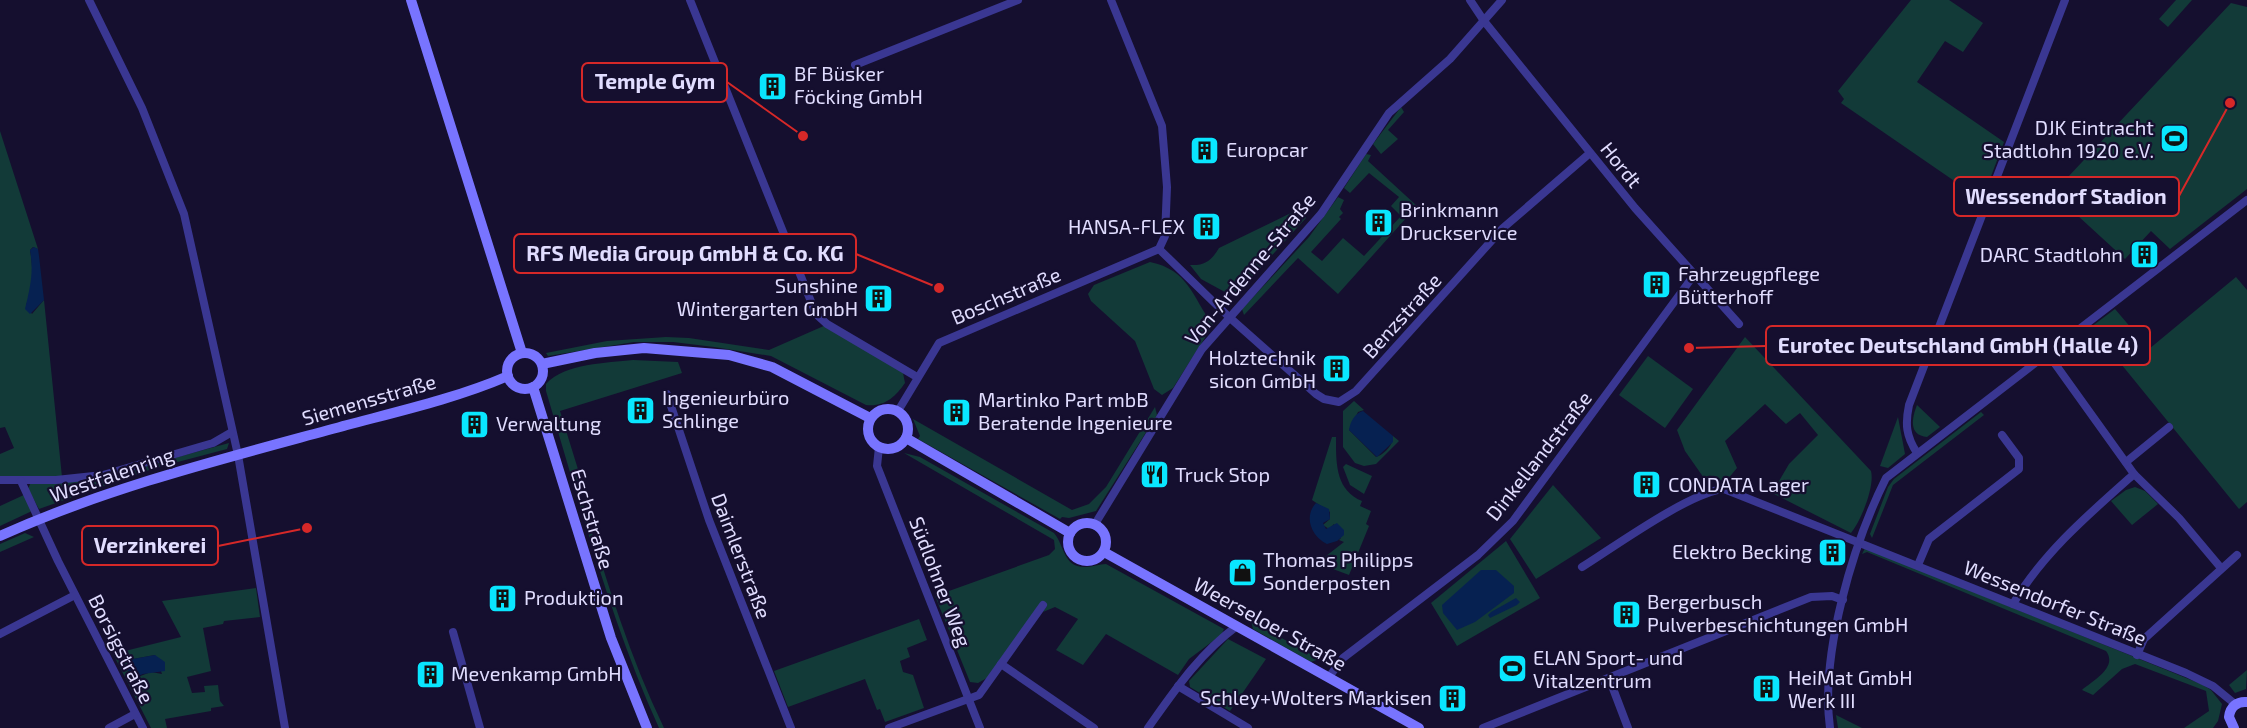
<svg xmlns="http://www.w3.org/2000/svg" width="2247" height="728" viewBox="0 0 2247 728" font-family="'Exo 2',sans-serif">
<rect width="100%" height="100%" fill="#150f2f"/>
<g fill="#123a38" fill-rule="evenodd">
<path d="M1911,0H1949L1983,23L1963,52L1945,41L1917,82L2004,142L1982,200L1841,103L1844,99L1838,91Z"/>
<path d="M2176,0H2192L2168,27L2159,19Z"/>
<path d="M2231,3L2247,7V189L2170,249L2151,231L2125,259L2053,193Z"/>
<path d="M1401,107L1404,112L1388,130L1398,139L1381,154L1373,144Z"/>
<path d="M0,131L38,249L33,247L30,250C33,267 34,288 26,305L32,314L44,300L62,477L0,479V454L14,448L5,427L0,428Z"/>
<path d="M1366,154L1371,155L1368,161L1417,206L1338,294L1298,258L1244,315L1242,309L1309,237L1338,197L1344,200L1340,209L1343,213L1339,217L1341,219L1311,252L1322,261L1343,238L1364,256L1401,216L1391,206L1399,197L1369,173L1350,193L1344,188Z"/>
<path d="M1299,209L1306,218L1234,297L1201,279L1190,265C1205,266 1212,260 1219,248Z"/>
<path d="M1150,262C1189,270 1192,297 1213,325L1173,388L1162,395L1154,389L1135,341L1091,301L1088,294L1094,285Z"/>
<path d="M2236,277L2247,290V502L2239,509L2091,327L2115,309L2149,349Z"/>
<path d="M826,325L903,373L905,383C895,397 885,407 866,405L771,356L714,347L673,342H634L548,356L546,353L607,341L666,337L689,338L769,350Z"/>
<path d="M1745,337L1871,471C1875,486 1861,521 1851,533L1772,493L1789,464L1818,435L1800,413L1786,424L1765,404L1725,441L1737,468L1727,480L1706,481L1685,451L1677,430Z"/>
<path d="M1648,356L1693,389L1665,428L1619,395Z"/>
<path d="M633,360L678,362L682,373L560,411L581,479L576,481C602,565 626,649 664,728H659C610,620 580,504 546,391V384C565,363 607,363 633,360Z"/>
<path d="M1354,401L1364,410L1358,412L1349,430L1376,457C1384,455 1394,444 1393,436L1399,441L1376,464L1364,466L1355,463L1343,447V411Z"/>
<path d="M1917,405L1940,427L1927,437C1908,435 1912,418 1917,405Z"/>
<path d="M1155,407L1157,415L1096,511L1069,518L1062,517L1060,519L918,439L920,436L913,419L1072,510L1089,504L1106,487Z"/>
<path d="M1981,412L1984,415L1893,485L1872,538L1870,534L1888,487L1894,479Z"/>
<path d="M1898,417L1905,454L1888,468L1880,466Z"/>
<path d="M1332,437H1336C1336,462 1335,490 1362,501L1360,506L1371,511L1366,524L1369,526L1349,575L1317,563L1344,542L1339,540L1341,538L1334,524L1329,529L1323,525L1330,519V512L1312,500Z"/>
<path d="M229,443L227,449L155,468L39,509L28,489L31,482L105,477Z"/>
<path d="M904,453L920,457L1054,533C1065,546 1063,568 1086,567C1093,567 1099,564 1106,564L1224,629L1221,635L1189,659L1178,675L1106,634L1083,665L1056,650L1078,619L1055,607L1043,612L1047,606L1041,603L987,678L978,683L970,682L935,596L1049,555L1055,549L1054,540Z"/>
<path d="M1346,464L1372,476L1364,494L1350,485L1343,467Z"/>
<path d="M1553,485L1601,538L1536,579L1510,539Z"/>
<path d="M2135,487L2145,491L2158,504L2132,525L2111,501L2126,490Z"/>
<path d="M26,494L32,511L0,526V506Z"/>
<path d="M25,533L34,537L0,552V544Z"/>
<path d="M1506,541L1540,598L1457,646L1431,603Z"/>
<path d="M1865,548L2201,684L2211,690L2222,704L2218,721L2213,728H2184L2209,711L2206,691L2135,664L2122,669L2093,695L2082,690C2094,680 2118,667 2106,651L1867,552L1862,554Z"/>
<path d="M256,588L260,617L224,621L223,624L203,628L211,671L187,677L192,693L205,692L204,686L218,685L220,701L224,706L211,708V711L165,719L167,728H151L113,654L181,637L162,601ZM155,655L162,674L151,672L135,678L133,659Z"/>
<path d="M919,619L927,640L907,648L910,657L900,661L903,672L913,675L924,708L885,722L880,709L877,710L865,679L788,707L774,671Z"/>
<path d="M1251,621L1319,659L1311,662L1253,629Z"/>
<path d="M1228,639L1266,659L1230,711L1190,687L1189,681Z"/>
<path d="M2247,670L2246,689L2235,693L2229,685Z"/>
<path d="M1836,715L1862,728H1838Z"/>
</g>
<g fill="#062151">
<path d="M34,247L38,249L39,256L44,300L30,314L25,309C30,288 34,272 30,250Z"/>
<path d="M1363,411L1393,436V442L1377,457L1349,430C1350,422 1355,413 1363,411Z"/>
<path d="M1316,503L1329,509L1330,519L1323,523L1326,529L1337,523L1344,530V535L1337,541L1327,544C1312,537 1303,517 1316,503Z"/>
<path d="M1481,570H1496L1514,586V593L1475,622L1457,630L1443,613L1442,605Z"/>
<path d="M1516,598L1520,602L1517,605L1490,618L1488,615L1491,612Z"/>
<path d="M155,655L165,662V671L143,674L131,679C126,673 128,664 133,659Z"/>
</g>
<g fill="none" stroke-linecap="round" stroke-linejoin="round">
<g stroke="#3a3792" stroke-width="8">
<path d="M89,0L142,108L184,214L238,455L285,728"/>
<path d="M690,0L816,314L827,324L917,377"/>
<path d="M1470,0L1484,21L1635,208L1739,324"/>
<path d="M855,65L1018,0"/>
<path d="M1159,249L1229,317L1316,394L1324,399L1339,402L1356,391L1503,228L1590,153"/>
<path d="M2048,354L2134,474L2179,518L2221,568"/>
<path d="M667,394L709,520L791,728"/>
<path d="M898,411L939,343L1159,249L1165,236L1167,187L1162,126L1111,0"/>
<path d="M879,447L877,466L980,728"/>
<path d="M1917,453C1906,436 1905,424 1909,405L2065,0"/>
<path d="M2126,462L2169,427"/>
<path d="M0,480H56L103,475L213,443L232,432"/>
<path d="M21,481L58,561L143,728"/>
<path d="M1095,524L1202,349L1321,214L1389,113L1450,59L1502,0"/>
<path d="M1918,565L1929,539L2019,469V458L2002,435"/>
<path d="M1582,567C1614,547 1690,492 1724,489L2186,673L2213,686L2235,704"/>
<path d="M2013,604C2043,553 2090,513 2134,474"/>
<path d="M453,632L480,728"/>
<path d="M0,634L75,595"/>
<path d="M2137,655L2144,639L2237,555"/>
<path d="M1001,664L1094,728"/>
<path d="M1329,677L1343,658L1478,555L1513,521L1694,275"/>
<path d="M1609,678L1628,728"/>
<path d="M1178,686L1248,728"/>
<path d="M109,728L135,714"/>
<path d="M889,728L979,695L1043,605"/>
<path d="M1148,728C1175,690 1199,654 1237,626"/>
<path d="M1483,728L1811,597L1832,596L1843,600"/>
<path d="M1830,728C1820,654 1853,544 1886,478L2247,200"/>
</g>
<g stroke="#7874ff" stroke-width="10">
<path d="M411,0L522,353"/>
<circle cx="525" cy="371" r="18"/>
<path d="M542,364L595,353L644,348L729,355L772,367L870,418"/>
<path d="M533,387L611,638L647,728"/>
<circle cx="888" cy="429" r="20"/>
<path d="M906,438L1070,533"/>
<circle cx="1087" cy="542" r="19"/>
<path d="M0,536C111,486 230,457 347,425C400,411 457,398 508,376"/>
<path d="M1104,552L1419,728"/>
<path d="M2234,728L2229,717C2230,707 2237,701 2247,702"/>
</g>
</g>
<defs>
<symbol id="building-square" viewBox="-11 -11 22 22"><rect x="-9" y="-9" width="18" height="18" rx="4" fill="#09e6ff" stroke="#150f2f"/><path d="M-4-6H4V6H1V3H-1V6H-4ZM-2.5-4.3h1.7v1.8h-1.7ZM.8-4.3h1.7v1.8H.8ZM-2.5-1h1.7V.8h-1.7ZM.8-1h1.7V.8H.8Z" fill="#111"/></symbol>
<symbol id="stadium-square" viewBox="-11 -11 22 22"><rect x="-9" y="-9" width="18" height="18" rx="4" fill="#09e6ff" stroke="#150f2f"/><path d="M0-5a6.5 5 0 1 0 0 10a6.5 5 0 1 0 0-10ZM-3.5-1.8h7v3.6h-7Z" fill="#111"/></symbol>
<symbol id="restaurant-square" viewBox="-11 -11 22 22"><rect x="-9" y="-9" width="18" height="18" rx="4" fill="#09e6ff" stroke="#150f2f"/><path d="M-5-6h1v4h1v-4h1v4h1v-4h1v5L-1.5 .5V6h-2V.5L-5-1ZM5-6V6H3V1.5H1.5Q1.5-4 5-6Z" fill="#111"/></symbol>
<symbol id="shop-square" viewBox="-11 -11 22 22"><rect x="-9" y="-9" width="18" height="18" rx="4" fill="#09e6ff" stroke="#150f2f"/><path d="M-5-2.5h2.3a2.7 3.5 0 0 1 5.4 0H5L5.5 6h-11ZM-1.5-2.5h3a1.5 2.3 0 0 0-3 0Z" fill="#111"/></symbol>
</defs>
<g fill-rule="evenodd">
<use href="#building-square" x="756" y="70" width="33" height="33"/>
<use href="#stadium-square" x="2158" y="122" width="33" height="33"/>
<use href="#building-square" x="1188" y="134" width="33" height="33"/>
<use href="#building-square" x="1362" y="206" width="33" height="33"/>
<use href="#building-square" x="1190" y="210" width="33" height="33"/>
<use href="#building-square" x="2128" y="238" width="33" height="33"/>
<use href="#building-square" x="1640" y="268" width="33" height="33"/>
<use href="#building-square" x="862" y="282" width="33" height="33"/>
<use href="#building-square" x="1320" y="352" width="33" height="33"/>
<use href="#building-square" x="624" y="394" width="33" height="33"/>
<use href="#building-square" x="940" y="396" width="33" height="33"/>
<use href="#building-square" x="458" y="408" width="33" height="33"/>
<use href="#restaurant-square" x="1138" y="458" width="33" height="33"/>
<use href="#building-square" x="1630" y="468" width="33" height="33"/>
<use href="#building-square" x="1816" y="536" width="33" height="33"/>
<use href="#shop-square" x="1226" y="556" width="33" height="33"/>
<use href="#building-square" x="486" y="582" width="33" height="33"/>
<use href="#building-square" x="1610" y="598" width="33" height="33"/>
<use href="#stadium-square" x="1496" y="652" width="33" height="33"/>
<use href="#building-square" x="414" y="658" width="33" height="33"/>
<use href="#building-square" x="1750" y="672" width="33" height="33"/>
<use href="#building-square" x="1436" y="682" width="33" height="33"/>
</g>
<g text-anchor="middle" stroke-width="4.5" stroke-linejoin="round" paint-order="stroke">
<g font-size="20" fill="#e1ddff" stroke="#150f2f" text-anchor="start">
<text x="794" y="81">BF Büsker<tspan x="794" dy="23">Föcking GmbH</tspan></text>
<text x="2154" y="135" text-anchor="end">DJK Eintracht<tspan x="2154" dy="23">Stadtlohn 1920 e.V.</tspan></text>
<text x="1226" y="157">Europcar</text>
<text x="1400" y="217">Brinkmann<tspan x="1400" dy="23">Druckservice</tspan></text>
<text x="1185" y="234" text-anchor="end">HANSA-FLEX</text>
<text x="2123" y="262" text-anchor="end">DARC Stadtlohn</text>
<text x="1678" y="281">Fahrzeugpflege<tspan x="1678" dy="23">Bütterhoff</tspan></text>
<text x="858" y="293" text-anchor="end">Sunshine<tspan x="858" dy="23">Wintergarten GmbH</tspan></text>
<text x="1316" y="365" text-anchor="end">Holztechnik<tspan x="1316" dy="23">sicon GmbH</tspan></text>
<text x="662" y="405">Ingenieurbüro<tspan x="662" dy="23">Schlinge</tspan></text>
<text x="978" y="407">Martinko Part mbB<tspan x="978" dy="23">Beratende Ingenieure</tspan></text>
<text x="496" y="431">Verwaltung</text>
<text x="1175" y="482">Truck Stop</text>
<text x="1668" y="492">CONDATA Lager</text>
<text x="1812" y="559" text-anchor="end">Elektro Becking</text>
<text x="1263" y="567">Thomas Philipps<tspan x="1263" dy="23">Sonderposten</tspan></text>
<text x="524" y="605">Produktion</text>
<text x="1647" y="609">Bergerbusch<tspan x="1647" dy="23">Pulverbeschichtungen GmbH</tspan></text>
<text x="1533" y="665">ELAN Sport- und<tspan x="1533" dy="23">Vitalzentrum</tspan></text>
<text x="451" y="681">Mevenkamp GmbH</text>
<text x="1788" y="685">HeiMat GmbH<tspan x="1788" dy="23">Werk III</tspan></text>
<text x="1432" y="705" text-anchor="end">Schley+Wolters Markisen</text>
</g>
<g font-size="20" fill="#e1ddff" stroke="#150f2f">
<text transform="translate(1621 165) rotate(51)" y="7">Hordt</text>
<text transform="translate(1250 269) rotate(-50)" y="7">Von-Ardenne-Straße</text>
<text transform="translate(1006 296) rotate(-23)" y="7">Boschstraße</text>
<text transform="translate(1402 316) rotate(-48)" y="7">Benzstraße</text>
<text transform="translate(369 400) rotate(-16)" y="7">Siemensstraße</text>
<text transform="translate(1539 456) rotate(-52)" y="7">Dinkellandstraße</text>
<text transform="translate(112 475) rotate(-19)" y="7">Westfalenring</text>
<text transform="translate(592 519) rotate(73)" y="7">Eschstraße</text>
<text transform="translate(741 556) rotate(69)" y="7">Daimlerstraße</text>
<text transform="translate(940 582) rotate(69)" y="7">Südlohner Weg</text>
<text transform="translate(2055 603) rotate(22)" y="7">Wessendorfer Straße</text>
<text transform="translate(1270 624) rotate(29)" y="7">Weerseloer Straße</text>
<text transform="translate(121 649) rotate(63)" y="7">Borsigstraße</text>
</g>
</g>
<path fill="none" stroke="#d62828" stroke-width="2" d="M803 136L727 82M2230 103L2179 196M939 288L856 254M1689 348L1766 346M307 528L218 546"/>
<g fill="#d62828" stroke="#150f2f" stroke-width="2">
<circle cx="803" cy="136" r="6"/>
<circle cx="2230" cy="103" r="6"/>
<circle cx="939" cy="288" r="6"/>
<circle cx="1689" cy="348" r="6"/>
<circle cx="307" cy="528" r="6"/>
</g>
<g fill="#150f2f" stroke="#d62828" stroke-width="2">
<rect x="582" y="63" width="145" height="39" rx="6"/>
<rect x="1954" y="177" width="225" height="39" rx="6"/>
<rect x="514" y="234" width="342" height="39" rx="6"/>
<rect x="1766" y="326" width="384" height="39" rx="6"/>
<rect x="82" y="526" width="136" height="39" rx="6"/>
</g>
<g font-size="21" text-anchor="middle" font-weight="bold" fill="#e1ddff">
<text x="655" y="89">Temple Gym</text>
<text x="2066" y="204">Wessendorf Stadion</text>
<text x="685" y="261">RFS Media Group GmbH &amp; Co. KG</text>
<text x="1958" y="353">Eurotec Deutschland GmbH (Halle 4)</text>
<text x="150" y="553">Verzinkerei</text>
</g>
</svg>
